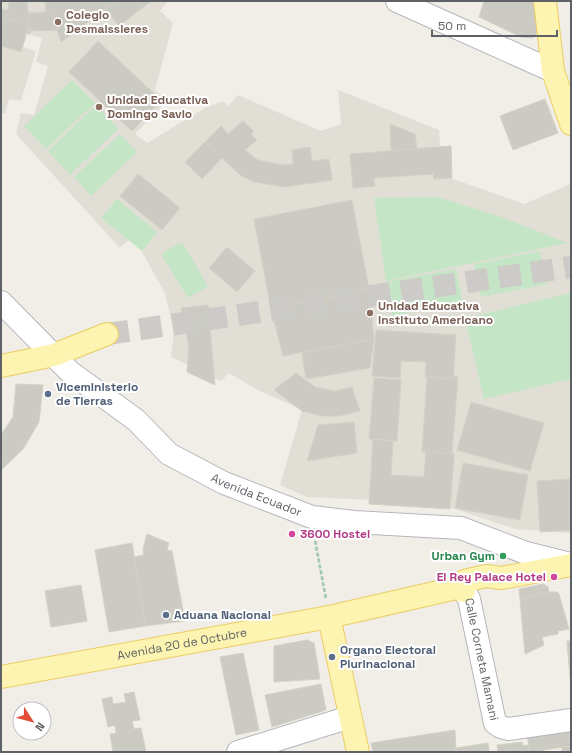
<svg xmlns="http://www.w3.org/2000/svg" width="572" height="753" viewBox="0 0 572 753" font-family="'Space Grotesk',sans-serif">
<rect width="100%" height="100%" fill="#f0eee7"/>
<path fill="#e0ded5" d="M1,1H168L160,11L173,23L155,90L167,101L135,134L147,143L205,108L223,101L228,106L238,95L321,131L341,124L338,90L439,130L442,175L524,204L571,184V533L515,529L437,503L307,497L280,485L302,410L258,390L229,373L221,381L171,357L174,332L165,293L133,236L120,248L16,134L21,113L34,115L48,66L36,62L42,38L27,34L23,47L36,51L21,101L9,99L5,114L1,113Z"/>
<g fill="#c5e6c6">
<path d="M72,80L95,103L46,149L24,126Z"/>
<path d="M96,105L118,129L70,175L48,151Z"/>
<path d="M120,134L137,152L91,196L74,177Z"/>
<path d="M438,197L504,218L567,243L386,281L374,198Z"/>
<path d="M117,199L157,232L142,251L101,218Z"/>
<path d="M182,242L208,286L188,298L161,254Z"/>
<path d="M540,251L547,284L481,297L474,264Z"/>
<path d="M456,269L463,302L392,316L386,282Z"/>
<path d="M571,293V379L484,399L465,318Z"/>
</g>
<g fill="#cbcac3" stroke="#d5d1c5">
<path d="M27,1L30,34L1,25V9L8,10L9,2Z"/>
<path d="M45,1H116L61,42L52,14L46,12Z"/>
<path d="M116,1H151L119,26L104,9Z"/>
<path d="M484,1H535L541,26L533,38L521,37L479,17Z"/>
<path d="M46,12L52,14L58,30L30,31L28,13Z"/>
<path d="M1,17L29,24L21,52L1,46Z"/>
<path d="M98,41L161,100L132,131L69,72Z"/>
<path d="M545,99L558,133L513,150L500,116Z"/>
<path d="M243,121L254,131L251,134L257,140L245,150L258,160L283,165L293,164L292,150L310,147L312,161L329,159L332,180L285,187L254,182L240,175L205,142L221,126L228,134Z"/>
<path d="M390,124L415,134L417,149L391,151Z"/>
<path d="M205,142L222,158L202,179L185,162Z"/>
<path d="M451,146L452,178L434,179L433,174L374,178L375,186L353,188L350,154Z"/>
<path d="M138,174L180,208L162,230L120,196Z"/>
<path d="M352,200L369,289L271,309L254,219Z"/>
<path d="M227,247L255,271L237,292L209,268Z"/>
<path d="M369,289L374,339L283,356L271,309Z"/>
<path d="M208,305L215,385L187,372L189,347L181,308Z"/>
<path d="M376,330L456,335L453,379L425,377L426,362L401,361L400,378L372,376Z"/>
<path d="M374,339L370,368L306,379L302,353Z"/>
<path d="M296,373L315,387L335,391L352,387L360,411L339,416H322L302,411L274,390Z"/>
<path d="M453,376L458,377L452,454L422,452L427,377L453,379Z"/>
<path d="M374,378L401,380L397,441L369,439Z"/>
<path d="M16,384L43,385L39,422L23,449L1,470V435L13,417Z"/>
<path d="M471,402L544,423L530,471L457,450Z"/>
<path d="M354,422L357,453L307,461L318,425Z"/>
<path d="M373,439L393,441L391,475L424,477L426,452L454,454L450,509L369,504Z"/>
<path d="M463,463L528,475L520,520L455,508Z"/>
<path d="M570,479L571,530L540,532L537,481Z"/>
<path d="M147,534L169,543L167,550L172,551L185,621L145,626L134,557L144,555L143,549Z"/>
<path d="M132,543L145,626L109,632L95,550Z"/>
<path d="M543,584L548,587L549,593L520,599L519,589Z"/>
<path d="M81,585L87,621L51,627L45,591Z"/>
<path d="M548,592H557L559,594L569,629L558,631V634L542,637L544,645L525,654L520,599Z"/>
<path d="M307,640L314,643L320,679L274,682V646Z"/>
<path d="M567,641H571V653L568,654Z"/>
<path d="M243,653L259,730L236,735L220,657Z"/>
<path d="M571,653V687L568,654Z"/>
<path d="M321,684L326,710L272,727L265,695Z"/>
<path d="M134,692L140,720L132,721L134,729L141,728L146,752H113L110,734L116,733L115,725L108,727L102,699L112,697L113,704L126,702L124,694Z"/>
<path d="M571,728V746L543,750L544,752H530L527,734Z"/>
<path d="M455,730L456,752H373L371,743Z"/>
<path d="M522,742L523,746L528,745L530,752H498L497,745Z"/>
<path d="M488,743L489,752H456V748Z"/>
<path d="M571,746V752H562V747Z"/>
</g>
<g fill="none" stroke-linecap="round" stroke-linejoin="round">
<path stroke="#cccbc7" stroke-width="22" stroke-dasharray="22 11" stroke-linecap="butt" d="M107,334L571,267"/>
<defs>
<g id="minor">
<path d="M397,1L553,71"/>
<path id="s1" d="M1,302L70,372L136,420L169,454L224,483L312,517L354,522L461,528L526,553L571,564"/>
<path id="s2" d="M464,591L469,599L495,723L501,727L508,729L571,720"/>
<path d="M238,752L350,717"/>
</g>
<g id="major">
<path d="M545,1L553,71L571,124"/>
<path d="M1,366L54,355L107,334"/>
<path d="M456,588L464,581L486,576L501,578L571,565"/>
<path d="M329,617L358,752"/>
<path id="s3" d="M1,677L329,617L456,588L464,591"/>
</g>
</defs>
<use href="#minor" stroke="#b4b7bb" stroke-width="24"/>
<use href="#major" stroke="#edcd63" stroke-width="24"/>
<path stroke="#9ec7ac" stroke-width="2.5" stroke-dasharray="4 2" stroke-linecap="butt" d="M314,535L326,599"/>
<use href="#minor" stroke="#fff" stroke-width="22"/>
<use href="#major" stroke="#fcf4b0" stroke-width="22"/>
</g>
<g fill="#8d6e63" stroke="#fff" stroke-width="1.5">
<circle cx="58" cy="22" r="4"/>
<circle cx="99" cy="107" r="4"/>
<circle cx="370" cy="313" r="4"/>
</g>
<g fill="#5c6f8a" stroke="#fff" stroke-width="1.5">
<circle cx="48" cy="394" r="4"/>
<circle cx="166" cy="615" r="4"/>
<circle cx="332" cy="657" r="4"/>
</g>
<g fill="#d1479c" stroke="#fff" stroke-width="1.5">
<circle cx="292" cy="534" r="4"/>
<circle cx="554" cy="577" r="4"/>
</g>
<circle fill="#2e9e5b" stroke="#fff" stroke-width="1.5" cx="503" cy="556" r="4"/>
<g text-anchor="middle" stroke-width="4" stroke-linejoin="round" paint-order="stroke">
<g font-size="12" font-weight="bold" fill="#785e54" stroke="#fff" text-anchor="start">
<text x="66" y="19">Colegio<tspan x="66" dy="14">Desmaissieres</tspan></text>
<text x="107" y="104">Unidad Educativa<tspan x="107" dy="14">Domingo Savio</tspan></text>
<text x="378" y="310">Unidad Educativa<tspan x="378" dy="14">Instituto Americano</tspan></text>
</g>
<g font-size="12" font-weight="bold" fill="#4e5e75" stroke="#fff" text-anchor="start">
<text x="56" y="391">Viceministerio<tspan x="56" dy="14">de Tierras</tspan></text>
<text x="174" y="619">Aduana Nacional</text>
<text x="340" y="654">Organo Electoral<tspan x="340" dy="14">Plurinacional</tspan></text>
</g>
<g font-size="12" fill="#5e6267" stroke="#fff">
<text dy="4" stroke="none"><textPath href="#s1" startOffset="324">Avenida Ecuador</textPath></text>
<text dy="4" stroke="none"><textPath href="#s3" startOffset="184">Avenida 20 de Octubre</textPath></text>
<text dy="4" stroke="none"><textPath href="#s2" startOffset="71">Calle Corneta Mamani</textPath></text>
</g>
<g font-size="12" font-weight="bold" fill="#b23c85" stroke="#fff" text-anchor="start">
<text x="300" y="538">3600 Hostel</text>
<text x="546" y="581" text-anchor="end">El Rey Palace Hotel</text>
</g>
<g font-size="12" font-weight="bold" fill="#27864d" stroke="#fff" text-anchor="end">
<text x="495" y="560">Urban Gym</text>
</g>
</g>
<rect width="572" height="753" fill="none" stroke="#5e6267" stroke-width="4"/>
<g transform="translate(32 721) rotate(126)"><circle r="19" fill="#ffffff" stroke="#bfc0c2"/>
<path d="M0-3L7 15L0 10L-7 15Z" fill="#e44e39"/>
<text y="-6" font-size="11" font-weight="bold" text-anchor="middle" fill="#5e6267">N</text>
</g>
<path d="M432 30v6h125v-6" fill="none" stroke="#5e6267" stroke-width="2"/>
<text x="438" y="30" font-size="12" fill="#5e6267" stroke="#ffffff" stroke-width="3" paint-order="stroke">50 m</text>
</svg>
